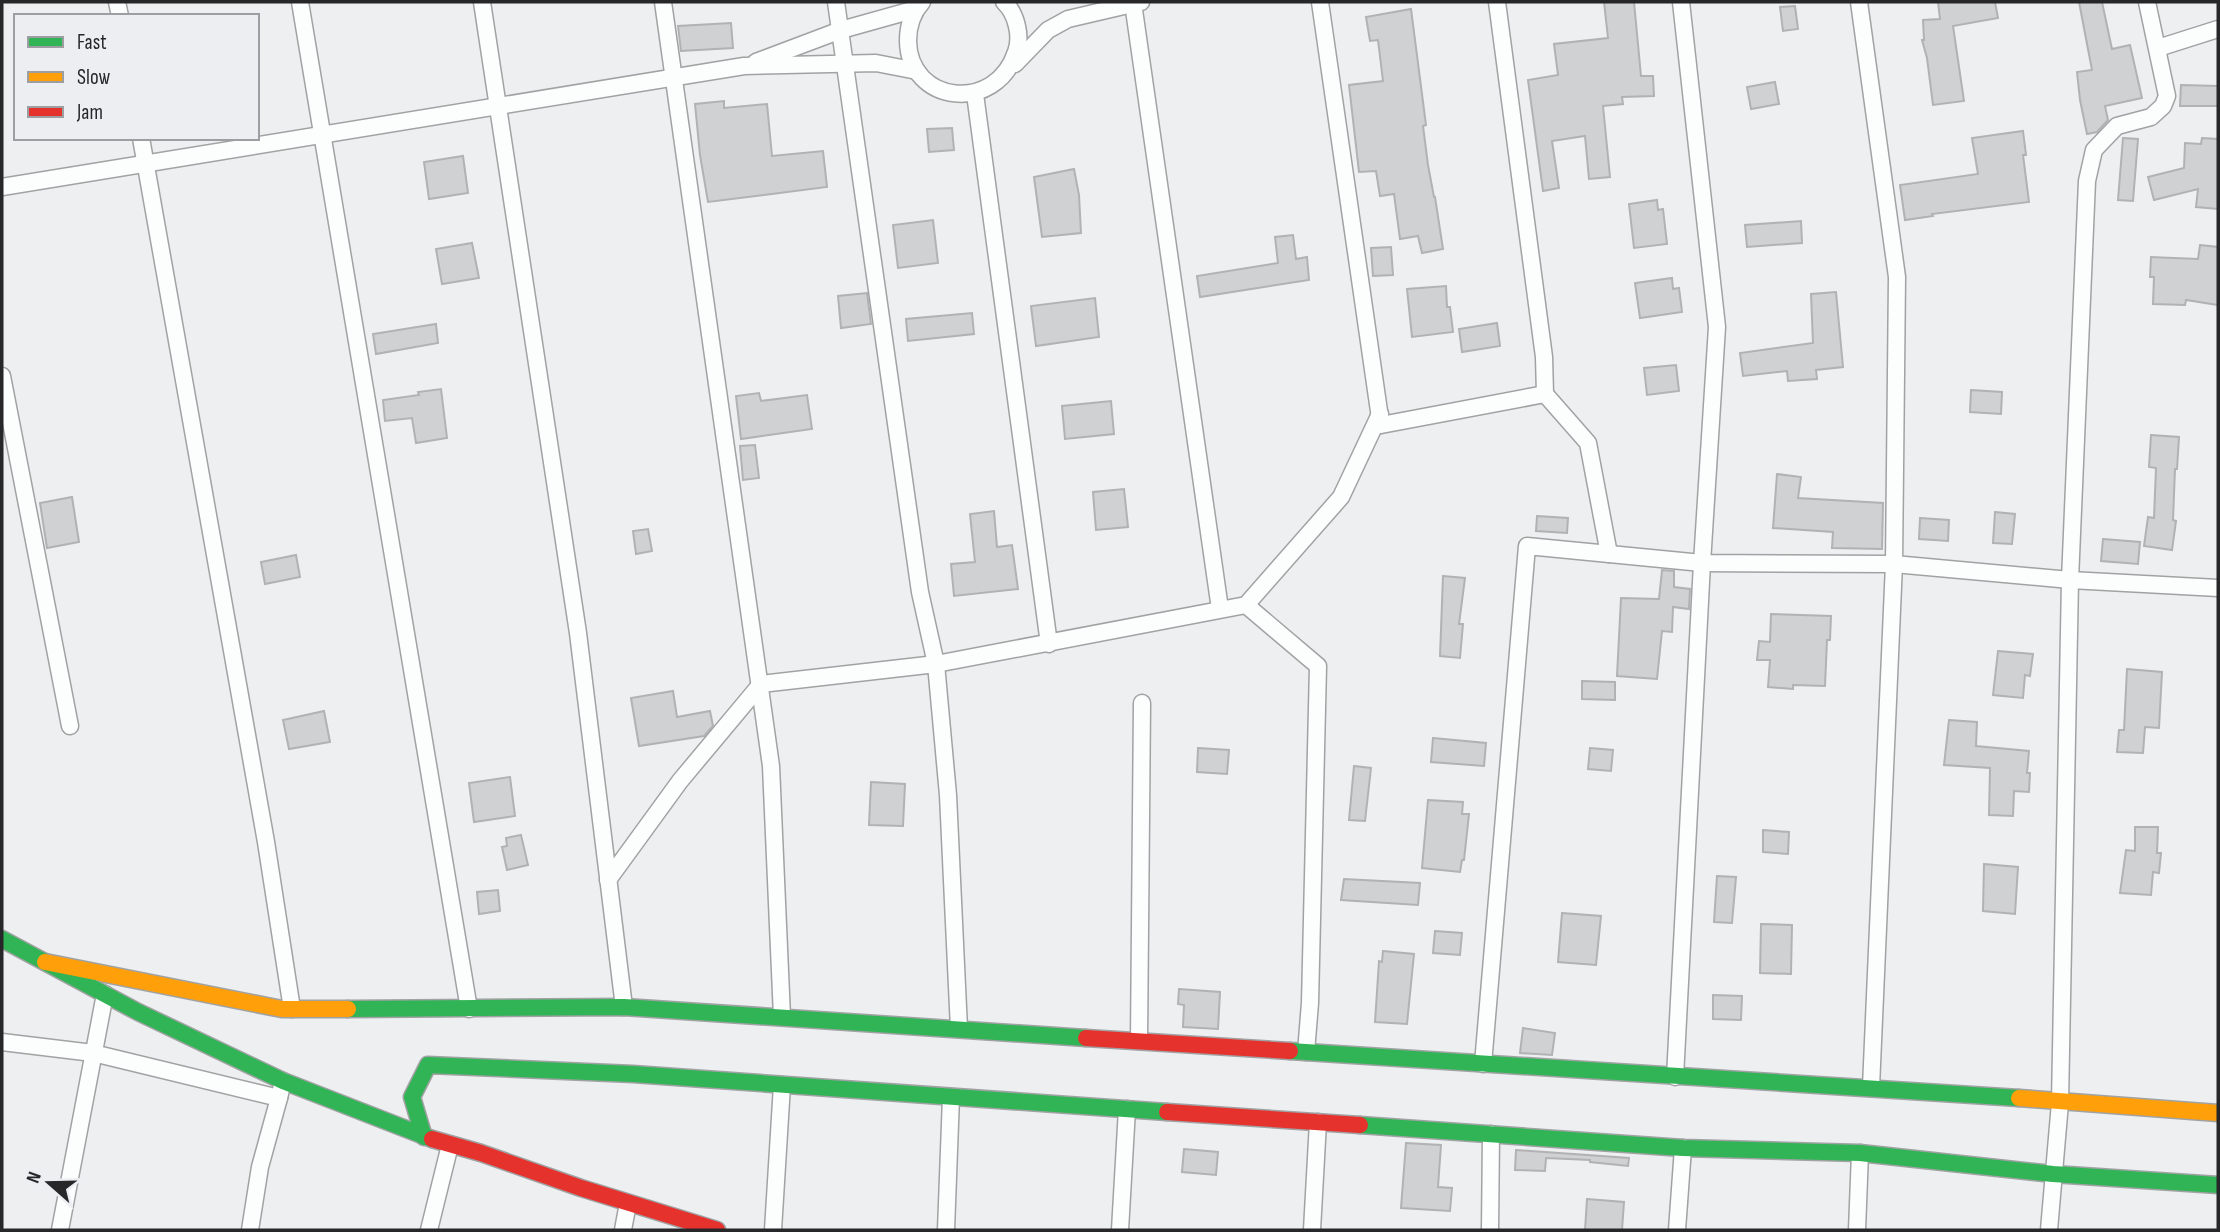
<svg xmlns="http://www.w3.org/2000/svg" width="2220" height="1232" viewBox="0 0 2220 1232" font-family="'Sofia Sans Condensed',sans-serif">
<rect width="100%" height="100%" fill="#edeff1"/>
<g fill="#d0d1d2" stroke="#b2b2b4" stroke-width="2">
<path d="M1604,2H1634L1641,76H1653L1654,96L1622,97L1623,104L1603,106L1610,177L1589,179L1585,136L1552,141L1559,188L1543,191L1528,80L1558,75L1554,44L1608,38Z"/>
<path d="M1938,2H1995L1998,18L1953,26L1964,101L1933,105L1927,58L1922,40H1924L1923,20L1940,19Z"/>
<path d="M2079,2H2102L2112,49L2130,45L2142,98L2105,106L2108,120L2097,132L2087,134L2080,100L2077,72L2092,70Z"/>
<path d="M1795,6L1798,29L1783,31L1780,7Z"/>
<path d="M1411,9L1426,125L1423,126L1428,165L1434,197H1435L1443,249L1422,253L1418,236L1400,239L1394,194L1380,196L1376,171L1359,172L1349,85L1383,81L1378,40L1370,41L1366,17Z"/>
<path d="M731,23L733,48L681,51L678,26Z"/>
<path d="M1775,82L1779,104L1751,109L1747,87Z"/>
<path d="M2181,85L2218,86V106H2180Z"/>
<path d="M724,101V108L767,104L772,156L823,151L827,187L708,202L700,155L695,104Z"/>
<path d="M952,128L954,150L929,152L927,129Z"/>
<path d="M2023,131L2026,155H2023L2029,202L1932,214L1933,216L1905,220L1900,185L1978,174L1972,138Z"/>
<path d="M2123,138L2138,139L2133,201L2118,200Z"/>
<path d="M2202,138L2218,139V209L2196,207L2198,189L2154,200L2148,177L2184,168L2185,143L2201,144Z"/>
<path d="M463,156L468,193L429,199L424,162Z"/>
<path d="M1074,169L1079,195L1081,233L1042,237L1034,177Z"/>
<path d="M1657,200L1658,210L1663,209L1667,244L1634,248L1629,204Z"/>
<path d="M933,220L938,263L898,268L893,225Z"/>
<path d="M1801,221L1802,243L1747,247L1745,225Z"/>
<path d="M1293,235L1296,259L1307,257L1309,280L1200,297L1197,276L1278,263L1275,237Z"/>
<path d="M472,243L479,278L442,284L436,249Z"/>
<path d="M2200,245L2218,247V305L2186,300L2185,305L2153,304L2154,277H2150L2151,257L2198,259Z"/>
<path d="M1391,247L1393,275L1373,276L1371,248Z"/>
<path d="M1672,278L1673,289L1679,288L1682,312L1640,318L1635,283Z"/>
<path d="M1446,286L1447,307H1450L1453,332L1412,337L1407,289Z"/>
<path d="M1836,292L1843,367L1816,370L1817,379L1788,381L1787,371L1743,376L1740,353L1813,343L1811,294Z"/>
<path d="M867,293L871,324L841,328L838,296Z"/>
<path d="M1095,298L1099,337L1036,346L1031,306Z"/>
<path d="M972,313L974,334L908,341L906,319Z"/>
<path d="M1497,323L1500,346L1462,352L1459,329Z"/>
<path d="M436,324L438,343L376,354L373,334Z"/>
<path d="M1676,365L1679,391L1647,395L1644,368Z"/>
<path d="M441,389L447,438L416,443L412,418L385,421L383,400L419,395L418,392Z"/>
<path d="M1971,390L2002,392L2001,414L1970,412Z"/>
<path d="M759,393L761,401L807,395L812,429L741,439L736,396Z"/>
<path d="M1111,401L1114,434L1065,439L1062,406Z"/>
<path d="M2151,435L2179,437L2177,469H2175L2173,520L2176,521L2172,550L2144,546L2148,517L2154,518L2156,468L2149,467Z"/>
<path d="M755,445L759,478L743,480L740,446Z"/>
<path d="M1777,474L1801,477L1798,498L1883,503L1882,549L1832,548L1833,532L1773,528Z"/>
<path d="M1124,489L1128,527L1096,530L1093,492Z"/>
<path d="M72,497L79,542L47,548L40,503Z"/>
<path d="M994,511L997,547L1012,545L1018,589L954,596L951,564L975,562L970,514Z"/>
<path d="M1995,512L2015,514L2012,544L1993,543Z"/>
<path d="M1537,516L1568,518L1567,533L1536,531Z"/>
<path d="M1920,518L1949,520L1948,541L1919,539Z"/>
<path d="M648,529L652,551L636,554L633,531Z"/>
<path d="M2103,539L2140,542L2138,564L2101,561Z"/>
<path d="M296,555L300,577L265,584L261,562Z"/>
<path d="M1662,570L1674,571V587L1690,589L1689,609L1673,607L1672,632L1662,631L1657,679L1617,676L1621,598L1659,599Z"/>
<path d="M1443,576L1465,578L1459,624H1463L1460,658L1440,656Z"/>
<path d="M1771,614L1831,616L1830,640H1827L1825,686L1793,685V689L1768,687L1770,660H1757L1759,641L1770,642Z"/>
<path d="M1998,651L2033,654L2030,676L2025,675L2023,698L1993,695Z"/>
<path d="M2127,669L2162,672L2159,728L2145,727L2143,753L2117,752L2119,730H2124Z"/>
<path d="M1582,681L1615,682V700L1582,699Z"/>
<path d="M673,691L677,717L710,711L713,726L704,736L639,746L631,698Z"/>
<path d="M324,711L330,742L289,749L283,720Z"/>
<path d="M1949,720L1977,722L1976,746L2029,751L2027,773H2030L2029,792L2014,791L2013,816L1989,815L1990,768L1944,765Z"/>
<path d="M1433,738L1486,743L1484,766L1431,762Z"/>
<path d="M1198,748L1229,750L1227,774L1197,772Z"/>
<path d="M1590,748L1613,750L1611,771L1588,769Z"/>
<path d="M1354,766L1371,768L1365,821L1349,820Z"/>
<path d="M510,777L515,816L474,822L469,783Z"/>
<path d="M871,782L905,784L903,826L869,825Z"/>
<path d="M1428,800L1463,802L1462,814H1469L1464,860H1462L1460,872L1422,868Z"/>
<path d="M2135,827H2158L2157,853H2161L2159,873L2153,872L2151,895L2120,893L2126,850L2135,851Z"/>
<path d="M1763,830L1789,832L1788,854L1763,852Z"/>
<path d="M521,835L528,865L507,870L502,847L507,846L506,838Z"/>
<path d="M1984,864L2018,867L2015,914L1983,911Z"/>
<path d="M1717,876L1736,877L1732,923L1714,922Z"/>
<path d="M1344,879L1420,883L1418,905L1341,900Z"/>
<path d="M498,890L500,911L479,914L477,892Z"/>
<path d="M1562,913L1601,916L1596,965L1558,962Z"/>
<path d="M1761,924L1792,925L1791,974L1760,973Z"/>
<path d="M1435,931L1462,933L1460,955L1433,953Z"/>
<path d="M1383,951L1414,954L1407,1024L1375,1022L1379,961L1382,962Z"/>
<path d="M1179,989L1220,992L1218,1029L1183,1027L1184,1005L1178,1004Z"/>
<path d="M1713,995L1742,996L1741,1020L1713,1019Z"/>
<path d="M1523,1028L1555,1033L1552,1055L1520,1053Z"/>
<path d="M1406,1143L1441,1145L1438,1187L1452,1188L1450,1211L1401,1208Z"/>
<path d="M1184,1149L1218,1152L1216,1175L1182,1172Z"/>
<path d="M1516,1150L1629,1158L1628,1166L1590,1162V1160L1546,1158L1545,1171L1515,1170Z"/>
<path d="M1587,1199L1624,1202L1622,1230H1585Z"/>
</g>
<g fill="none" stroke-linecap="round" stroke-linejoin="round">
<defs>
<g id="street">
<path d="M117,2L120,16"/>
<path d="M300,2L469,1009"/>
<path d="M482,2L578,633L624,1007"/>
<path d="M663,2L771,766L782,1017"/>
<path d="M836,2L920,592L936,664L948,795L959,1029"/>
<path d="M922,2C912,13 908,26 908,41C909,104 996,114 1016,52C1022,36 1016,13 1004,2"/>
<path d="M1320,2L1381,425L1545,394L1588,443L1609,554"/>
<path d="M1497,2L1544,357L1545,394"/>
<path d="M1859,2L1897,277L1894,564L2070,580L2218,588"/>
<path d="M1133,3L1220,609"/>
<path d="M2158,48L2218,29"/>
<path d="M756,62L841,30L916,9"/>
<path d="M1015,64L1048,30L1068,19L1141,2"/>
<path d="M975,94L1049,644"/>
<path d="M141,138L266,842L292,1009"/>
<path d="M2,187L744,66L876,63L917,71"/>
<path d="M2,376L70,726"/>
<path d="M1246,605L1318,666L1310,1003L1306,1052"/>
<path d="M608,880L680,781L761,684L936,664L1246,605L1341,497L1380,414"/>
<path d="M1139,1041L1142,703"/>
<path d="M2,1042L93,1053L279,1098L283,1081"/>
<path d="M1483,1064L1527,546L1702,563L1894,564L1871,1087"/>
<path d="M1675,1077L1702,563L1717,327L1681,2"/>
<path d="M60,1230L105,994"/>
<path d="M250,1230L260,1167L279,1098"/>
<path d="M429,1230L450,1145"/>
<path d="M623,1230L628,1203"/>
<path d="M773,1230L782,1085"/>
<path d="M946,1230L951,1097"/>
<path d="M1120,1230L1127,1109"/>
<path d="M1312,1230L1318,1122"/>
<path d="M1490,1230L1491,1134"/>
<path d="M1677,1230L1683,1148"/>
<path d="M1857,1230L1860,1153"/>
<path d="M2049,1230L2060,1103L2070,580L2087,181L2094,150L2117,126L2151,117L2163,106L2167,96L2147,2"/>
</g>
<g id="fast">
<path d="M2,939L138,1012L283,1081L432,1139"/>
<path d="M348,1009L624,1007L1086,1038"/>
<path d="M1290,1051L2019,1098"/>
<path d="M1360,1125L1683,1148L1860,1153L2053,1174L2218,1185"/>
<path d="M424,1137L412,1097L428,1065L633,1074L1167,1112"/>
</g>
<g id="slow">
<path d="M45,962L282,1009H348"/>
<path d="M2019,1098L2218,1113"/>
</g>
<g id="jam">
<path d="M1086,1038L1290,1051"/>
<path d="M1167,1112L1360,1125"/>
<path d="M432,1139L481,1153L581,1188L717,1230"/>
</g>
</defs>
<use href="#street" stroke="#a1a2a3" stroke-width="19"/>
<use href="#fast" stroke="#a1a2a3" stroke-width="19"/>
<use href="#slow" stroke="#a1a2a3" stroke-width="19"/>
<use href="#jam" stroke="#a1a2a3" stroke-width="19"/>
<use href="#street" stroke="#fcfdfd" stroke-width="16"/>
<use href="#fast" stroke="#30b455" stroke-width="16"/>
<use href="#slow" stroke="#ff9f0a" stroke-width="16"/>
<use href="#jam" stroke="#e5322d" stroke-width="16"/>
</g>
<rect width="2220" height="1232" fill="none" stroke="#272729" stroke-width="7"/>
<rect x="14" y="14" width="245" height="126" fill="#eceef2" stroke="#9d9ea2" stroke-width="2"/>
<rect x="28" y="37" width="35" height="10" fill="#30b455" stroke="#9d9ea2" stroke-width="2"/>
<text x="77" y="49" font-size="21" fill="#272729">Fast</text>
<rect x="28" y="72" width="35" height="10" fill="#ff9f0a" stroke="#9d9ea2" stroke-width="2"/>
<text x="77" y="84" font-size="21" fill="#272729">Slow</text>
<rect x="28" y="107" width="35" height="10" fill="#e5322d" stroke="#9d9ea2" stroke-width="2"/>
<text x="77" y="119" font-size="21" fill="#272729">Jam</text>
<g transform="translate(49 1183) rotate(290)" stroke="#eceef2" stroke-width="5" paint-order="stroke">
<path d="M0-5L12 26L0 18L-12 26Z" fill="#272729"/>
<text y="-10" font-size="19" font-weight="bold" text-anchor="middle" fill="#272729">N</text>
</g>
</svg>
